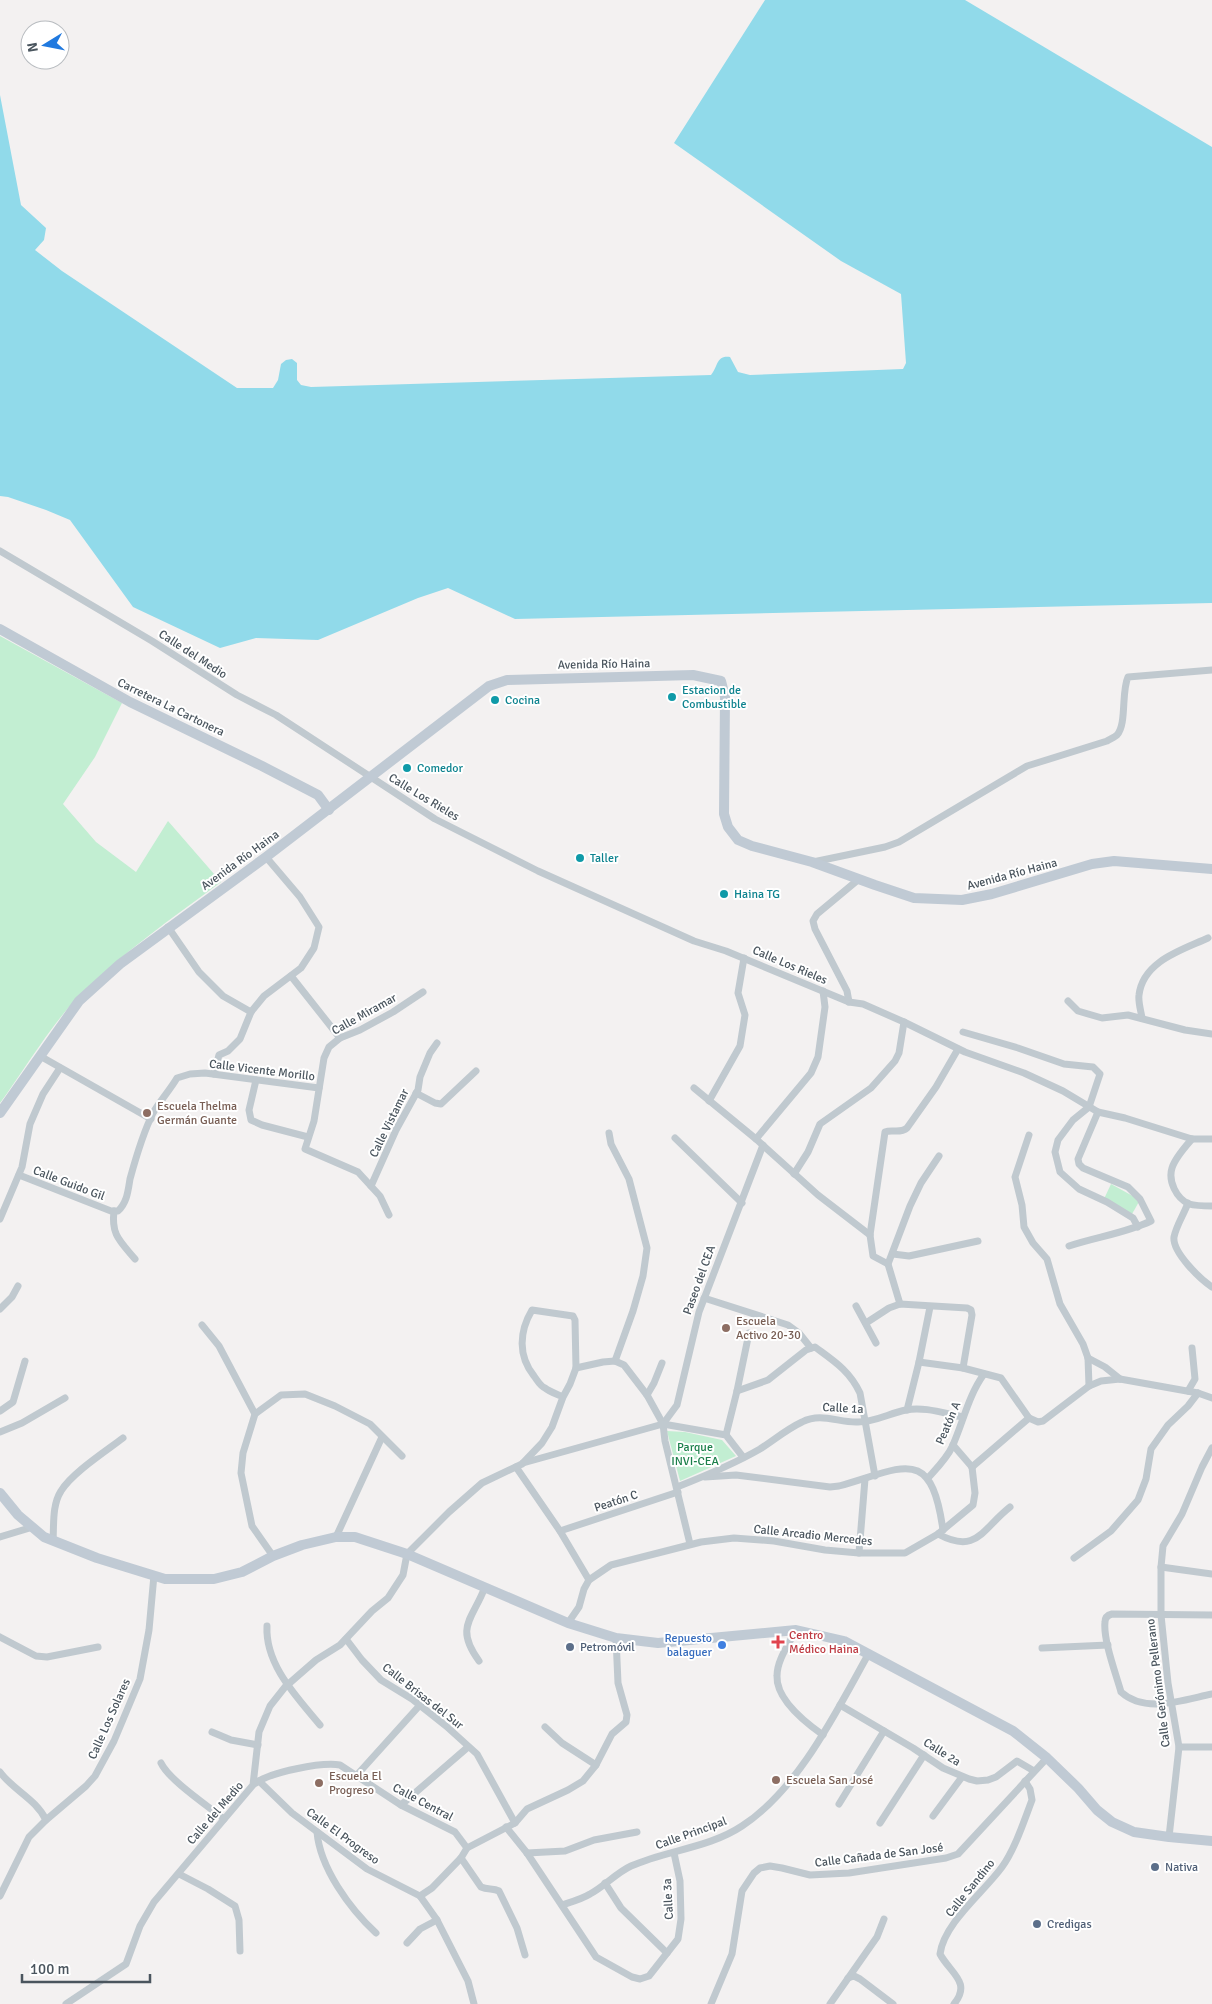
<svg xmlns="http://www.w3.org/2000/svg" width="1212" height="2004" viewBox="0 0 1212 2004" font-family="Signika,sans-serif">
<rect width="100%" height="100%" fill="#f3f1f1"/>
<g fill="#c2eed2">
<path d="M0,636L122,703L95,757L63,804L96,842L136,872L168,821L221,882C172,918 122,953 79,996C50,1026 25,1069 0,1103Z"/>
<path d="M1111,1184L1140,1200L1132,1214L1104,1199Z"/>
<path d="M667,1431L685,1432L722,1440L736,1456L680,1481Z"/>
</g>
<path fill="#91daea" d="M765,0H965L1212,147V603L515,619L448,588L418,598L318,640L256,638L220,648L133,607L70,520L46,510L8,497L0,496V95L21,205L46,228L44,240L35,250L62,271L237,388H273L278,380L281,364L286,360L292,359L297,363V380L301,385L311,387L711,375C718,367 716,355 730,357L738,372L750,375L903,369L906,363L901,294L841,261L674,143Z"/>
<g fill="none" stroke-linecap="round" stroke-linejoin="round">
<g stroke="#c0c9cf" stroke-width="7">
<path d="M0,551L152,641L237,695L276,715L435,819L538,871L694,941L726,951L849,1002L863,1004L904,1022L965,1052L1024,1073L1063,1091L1098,1112L1125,1118L1192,1139H1212"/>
<path d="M813,862L885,847L899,842L1027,766L1107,741C1110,739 1115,737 1117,735C1127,724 1121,692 1128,677L1212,670"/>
<path d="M168,927L199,972L223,996L251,1012"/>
<path d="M291,976L340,1038"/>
<path d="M1068,1001L1078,1011L1102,1018L1128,1015L1185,1030L1212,1034"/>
<path d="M849,1002L847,991L815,929L813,921L817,914L859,879"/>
<path d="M1142,1018C1141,1011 1138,1002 1139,995C1143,961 1182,950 1208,938"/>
<path d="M963,1032L1018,1048L1064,1064L1093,1067L1100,1074L1089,1107L1073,1120L1058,1140L1055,1152L1060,1172L1079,1189L1107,1202L1133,1218L1138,1227"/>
<path d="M40,1056L151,1119"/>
<path d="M214,1074L219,1055L228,1051L240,1039L251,1012L264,996L301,968L314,948L319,927L300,897L266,857"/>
<path d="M256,1080L249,1110L251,1120L262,1125L308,1137"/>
<path d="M694,1088L756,1139L818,1195L870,1235"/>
<path d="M416,1093L435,1103L441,1104L476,1071"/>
<path d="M709,1101L740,1046L745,1015L738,993L744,958"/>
<path d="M609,1133L611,1144L629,1179L647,1248L643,1276L633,1311L615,1361"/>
<path d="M1029,1135L1015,1177L1022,1205L1024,1227L1033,1243L1047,1259L1060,1304L1083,1344L1088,1358L1089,1386"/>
<path d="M675,1138L742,1203"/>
<path d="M756,1139L811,1073L818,1057L825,1007L823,991"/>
<path d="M1192,1139C1185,1147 1175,1158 1172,1168C1168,1181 1176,1198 1189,1204C1196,1206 1205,1206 1212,1206"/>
<path d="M794,1174L808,1152L820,1124L871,1088L895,1061L899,1053L904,1022"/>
<path d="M19,1175L111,1211H118C127,1203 128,1191 130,1179C136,1157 143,1133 153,1113C159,1102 170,1090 177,1078L190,1074L205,1073L319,1088"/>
<path d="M371,1186L396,1130L418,1090L420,1077L430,1053L437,1043"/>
<path d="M1188,1203C1184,1214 1176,1226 1174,1237C1172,1252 1200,1279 1212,1287"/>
<path d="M114,1211C111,1235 120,1241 135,1259"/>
<path d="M389,1215L380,1196L358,1172L305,1149L314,1121L324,1058L329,1047L340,1038L360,1030L393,1012L423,992"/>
<path d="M0,1219L22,1167L30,1124L43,1094L60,1068"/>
<path d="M1069,1246C1096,1237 1126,1233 1151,1221L1140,1199L1128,1187L1083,1168L1079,1164L1078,1159L1098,1112"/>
<path d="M893,1254L909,1256L978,1241"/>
<path d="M888,1264L873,1256L870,1235L885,1132C892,1129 900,1134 907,1128L936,1087L958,1049"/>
<path d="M704,1298L788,1325L799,1333L811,1348"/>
<path d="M900,1304L888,1264L910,1206L921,1183L939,1156"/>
<path d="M856,1306L876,1343"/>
<path d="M0,1309L12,1297L18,1286"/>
<path d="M866,1323L889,1308L900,1304L967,1308L971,1310L972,1315L963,1368"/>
<path d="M202,1325L219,1346L255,1414"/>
<path d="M1088,1358L1105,1367L1120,1379"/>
<path d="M919,1362L963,1368L1001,1378L1029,1418"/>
<path d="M576,1368L603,1362L615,1361L624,1365L647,1395L663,1424L665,1441L690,1544"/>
<path d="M737,1391L768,1380L806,1350L815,1347C834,1361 850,1371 860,1393L875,1476"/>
<path d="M1188,1391L1195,1379L1192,1348"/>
<path d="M647,1395L654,1383L662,1363"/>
<path d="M907,1410L919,1362L930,1307"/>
<path d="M0,1411L13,1402L25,1361"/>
<path d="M663,1424L677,1405L699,1312L763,1145"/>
<path d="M0,1432L22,1423L65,1398"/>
<path d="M726,1435L737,1391L749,1333"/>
<path d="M953,1445L972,1467"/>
<path d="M523,1463L663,1424L726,1435L743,1457"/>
<path d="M516,1467L560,1531L589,1580"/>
<path d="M972,1467L1029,1418L1038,1422L1043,1421L1089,1386L1101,1381L1120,1379L1198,1393L1212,1398"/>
<path d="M705,1477L736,1475L830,1487L839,1486C904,1468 931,1444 943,1530"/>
<path d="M928,1478C937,1468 947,1458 952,1447C963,1423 968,1396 984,1374"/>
<path d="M677,1487C705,1476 734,1464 760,1449C774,1440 787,1429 802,1422C821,1412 839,1423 858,1422C875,1422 890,1413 906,1410C924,1406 946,1414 963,1417"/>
<path d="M560,1531L678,1492"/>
<path d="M938,1534C977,1555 982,1529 1010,1507"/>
<path d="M0,1537L33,1527"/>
<path d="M336,1537L382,1437"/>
<path d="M53,1541C54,1525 52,1505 61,1491C72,1473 106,1451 123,1438"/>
<path d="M859,1553L865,1479"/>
<path d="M273,1556L252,1526L241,1473L243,1453L255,1414L281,1395L305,1394L335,1406L370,1424L402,1456"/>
<path d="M1074,1558L1111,1531L1138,1500L1146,1479L1151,1449L1168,1425L1188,1406L1198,1393"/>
<path d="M1161,1567L1212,1574"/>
<path d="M1212,1615L1112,1614C1108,1615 1105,1617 1105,1622C1103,1640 1116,1674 1121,1692C1145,1714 1183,1700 1212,1694"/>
<path d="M568,1623L579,1607L584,1589L589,1580L611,1565L701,1542L734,1538L774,1541L825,1550L859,1553H905L938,1534L973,1505L975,1493L972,1467"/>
<path d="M267,1626C265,1665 297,1697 320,1725"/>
<path d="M796,1630C789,1644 777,1660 777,1676C776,1699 806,1723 823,1735"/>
<path d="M0,1637L36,1656L47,1657L98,1647"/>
<path d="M346,1639L362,1660L381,1680L412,1699L446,1726L477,1754L515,1823"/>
<path d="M1042,1648L1108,1645"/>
<path d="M479,1661C454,1627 473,1619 485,1587"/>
<path d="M840,1705L913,1748L943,1768L969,1779L977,1781L988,1780L996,1777L1017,1761L1034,1771"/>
<path d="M545,1727L562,1743L596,1765"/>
<path d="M212,1732L231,1740L258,1745"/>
<path d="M1179,1747H1212"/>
<path d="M161,1763C169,1780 208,1806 224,1819"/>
<path d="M0,1772C13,1790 36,1799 46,1820"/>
<path d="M356,1776L420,1705"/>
<path d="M259,1781L292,1813L367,1869L420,1896L437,1920L468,1981L474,2004"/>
<path d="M256,1783C271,1772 321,1762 340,1765L401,1805L455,1832L467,1848"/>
<path d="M839,1804L884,1731"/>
<path d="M401,1805L468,1747"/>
<path d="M933,1816L962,1777"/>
<path d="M880,1823L924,1755"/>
<path d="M506,1827L527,1853L596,1957L632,1977L640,1979L649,1976L678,1939L681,1919L680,1881L674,1853"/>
<path d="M317,1832C320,1868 350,1909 376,1933"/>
<path d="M1169,1837L1179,1747L1168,1683L1161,1615V1567L1163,1546L1182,1514L1202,1467L1212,1448"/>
<path d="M527,1853L565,1851L594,1840L637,1832"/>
<path d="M461,1858L481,1887C488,1890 493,1888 499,1891L517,1928L525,1955"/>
<path d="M179,1874L208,1889L235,1906L239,1920L240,1951"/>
<path d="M605,1883L621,1908L667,1953"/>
<path d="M0,1896L29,1837L46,1820L86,1786L95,1776L114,1741L140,1679L149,1630L154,1575"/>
<path d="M420,1896L432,1888L461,1858L467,1848L515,1823L527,1809L568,1790L583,1781L596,1765L612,1734L626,1722L627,1715L618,1683L616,1638"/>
<path d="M562,1905C571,1902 582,1899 590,1894C605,1886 616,1873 631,1866C667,1850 709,1848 742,1826C799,1789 837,1710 869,1653"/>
<path d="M407,1943L420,1929L437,1920"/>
<path d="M848,1978L854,1976L860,1979L893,2004"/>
<path d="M66,2004L126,1964L140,1926L154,1902L253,1785L259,1732L270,1706L285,1687L316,1660L340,1645L372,1611L388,1598L403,1575L407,1554L449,1512L482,1483L522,1464L542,1443L552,1427L563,1397L570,1384L576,1368L575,1320L573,1316L532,1310C519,1332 518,1356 534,1376C537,1380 540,1386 545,1388C550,1392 557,1394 563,1397"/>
<path d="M711,2004L732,1954L742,1891L754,1873L760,1868L770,1866L782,1868L810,1875L849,1873L946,1858L958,1854L1047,1758"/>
<path d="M830,2004L877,1937L884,1919"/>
<path d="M954,2004C972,1982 950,1973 940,1954C944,1923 984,1892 1002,1867C1015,1849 1024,1821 1032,1800L1030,1789L1025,1781"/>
</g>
<g stroke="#c0cad4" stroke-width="10">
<path d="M0,629L130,702L262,766L318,795L329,810"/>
<path d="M0,1113L79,1001L120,964L266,857L489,686L507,680L693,675L721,681L725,697L724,814L728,827L738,840L752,846L812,862L875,885L914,898L962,900L992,894L1092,864L1114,861L1212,869"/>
<path d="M0,1493L18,1515L44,1537L97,1558L165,1579H214L242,1572L273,1556L302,1545L336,1537H355L407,1554L568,1623L616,1638L658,1643L796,1630L844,1641L1013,1731L1047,1758L1078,1788L1097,1810L1112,1822L1134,1832L1169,1837L1212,1841"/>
</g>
</g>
<g fill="#0f9aa8" stroke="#fff" stroke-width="2">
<circle cx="672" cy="697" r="5"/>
<circle cx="495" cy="700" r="5"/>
<circle cx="407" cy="768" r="5"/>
<circle cx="580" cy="858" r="5"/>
<circle cx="724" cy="894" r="5"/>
</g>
<g fill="#8d6e63" stroke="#fff" stroke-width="2">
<circle cx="147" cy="1113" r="5"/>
<circle cx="726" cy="1328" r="5"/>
<circle cx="776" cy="1780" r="5"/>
<circle cx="319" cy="1783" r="5"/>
</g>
<path fill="#e0444e" stroke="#fff" stroke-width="2" d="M775.5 1634.5h5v5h5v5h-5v5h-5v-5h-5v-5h5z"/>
<circle fill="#3f7fe0" stroke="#fff" stroke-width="2" cx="722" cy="1645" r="5"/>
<g fill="#5c6f8a" stroke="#fff" stroke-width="2">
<circle cx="570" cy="1647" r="5"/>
<circle cx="1155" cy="1867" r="5"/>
<circle cx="1037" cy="1924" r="5"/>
</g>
<g text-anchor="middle" stroke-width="4" stroke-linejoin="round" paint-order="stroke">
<g font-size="12" fill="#4a555e" stroke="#fff">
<text transform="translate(193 654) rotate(33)" y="4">Calle del Medio</text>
<text transform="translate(604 664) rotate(-1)" y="4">Avenida Río Haina</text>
<text transform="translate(171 707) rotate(26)" y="4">Carretera La Cartonera</text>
<text transform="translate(424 797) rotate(31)" y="4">Calle Los Rieles</text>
<text transform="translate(240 860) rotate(-36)" y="4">Avenida Río Haina</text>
<text transform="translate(1012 874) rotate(-15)" y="4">Avenida Río Haina</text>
<text transform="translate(790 965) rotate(23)" y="4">Calle Los Rieles</text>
<text transform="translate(364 1014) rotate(-29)" y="4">Calle Miramar</text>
<text transform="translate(262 1070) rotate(7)" y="4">Calle Vicente Morillo</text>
<text transform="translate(389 1123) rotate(-64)" y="4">Calle Vistamar</text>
<text transform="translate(69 1183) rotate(21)" y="4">Calle Guido Gil</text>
<text transform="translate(699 1280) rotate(-70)" y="4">Paseo del CEA</text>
<text transform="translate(843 1408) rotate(3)" y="4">Calle 1a</text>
<text transform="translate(948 1423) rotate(-67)" y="4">Peatón A</text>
<text transform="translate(616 1501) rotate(-18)" y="4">Peatón C</text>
<text transform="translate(813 1535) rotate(6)" y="4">Calle Arcadio Mercedes</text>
<text transform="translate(1158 1683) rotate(-97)" y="4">Calle Gerónimo Pellerano</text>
<text transform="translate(423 1696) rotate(38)" y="4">Calle Brisas del Sur</text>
<text transform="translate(109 1719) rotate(-66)" y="4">Calle Los Solares</text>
<text transform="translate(942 1752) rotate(32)" y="4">Calle 2a</text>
<text transform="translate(423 1802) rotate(28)" y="4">Calle Central</text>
<text transform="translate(215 1813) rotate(-49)" y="4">Calle del Medio</text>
<text transform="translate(691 1833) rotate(-20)" y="4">Calle Principal</text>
<text transform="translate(343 1836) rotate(36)" y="4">Calle El Progreso</text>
<text transform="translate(879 1855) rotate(-7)" y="4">Calle Cañada de San José</text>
<text transform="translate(970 1888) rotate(-51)" y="4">Calle Sandino</text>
<text transform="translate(668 1899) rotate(-93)" y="4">Calle 3a</text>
</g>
<g font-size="12" fill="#0d838f" stroke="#fff" text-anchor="start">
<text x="682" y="694">Estacion de<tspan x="682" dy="14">Combustible</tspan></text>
<text x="505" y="704">Cocina</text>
<text x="417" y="772">Comedor</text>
<text x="590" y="862">Taller</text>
<text x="734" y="898">Haina TG</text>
</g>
<g font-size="12" fill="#785e54" stroke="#fff" text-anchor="start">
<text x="157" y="1110">Escuela Thelma<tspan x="157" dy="14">Germán Guante</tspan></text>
<text x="736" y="1325">Escuela<tspan x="736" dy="14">Activo 20-30</tspan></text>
<text x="329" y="1780">Escuela El<tspan x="329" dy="14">Progreso</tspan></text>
<text x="786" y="1784">Escuela San José</text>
</g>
<g font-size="12" fill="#1b7f4a" stroke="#fff">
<text x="695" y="1451">Parque<tspan x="695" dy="14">INVI-CEA</tspan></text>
</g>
<g font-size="12" fill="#be3a42" stroke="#fff" text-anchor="start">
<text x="789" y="1639">Centro<tspan x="789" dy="14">Médico Haina</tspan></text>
</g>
<g font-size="12" fill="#366cbe" stroke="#fff" text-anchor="end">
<text x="712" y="1642">Repuesto<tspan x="712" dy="14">balaguer</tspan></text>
</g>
<g font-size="12" fill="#4e5e75" stroke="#fff" text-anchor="start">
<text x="580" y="1651">Petromóvil</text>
<text x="1165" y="1871">Nativa</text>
<text x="1047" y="1928">Credigas</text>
</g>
</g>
<g transform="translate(45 45) rotate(260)"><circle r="24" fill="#ffffff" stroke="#b7bbbf"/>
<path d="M0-4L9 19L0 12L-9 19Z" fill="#2079df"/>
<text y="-8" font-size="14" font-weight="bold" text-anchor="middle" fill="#4a555e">N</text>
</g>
<path d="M22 1974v8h128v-8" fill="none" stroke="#4a555e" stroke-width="2.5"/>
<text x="30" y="1974" font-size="15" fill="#4a555e" stroke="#ffffff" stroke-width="4" paint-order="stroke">100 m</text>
</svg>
